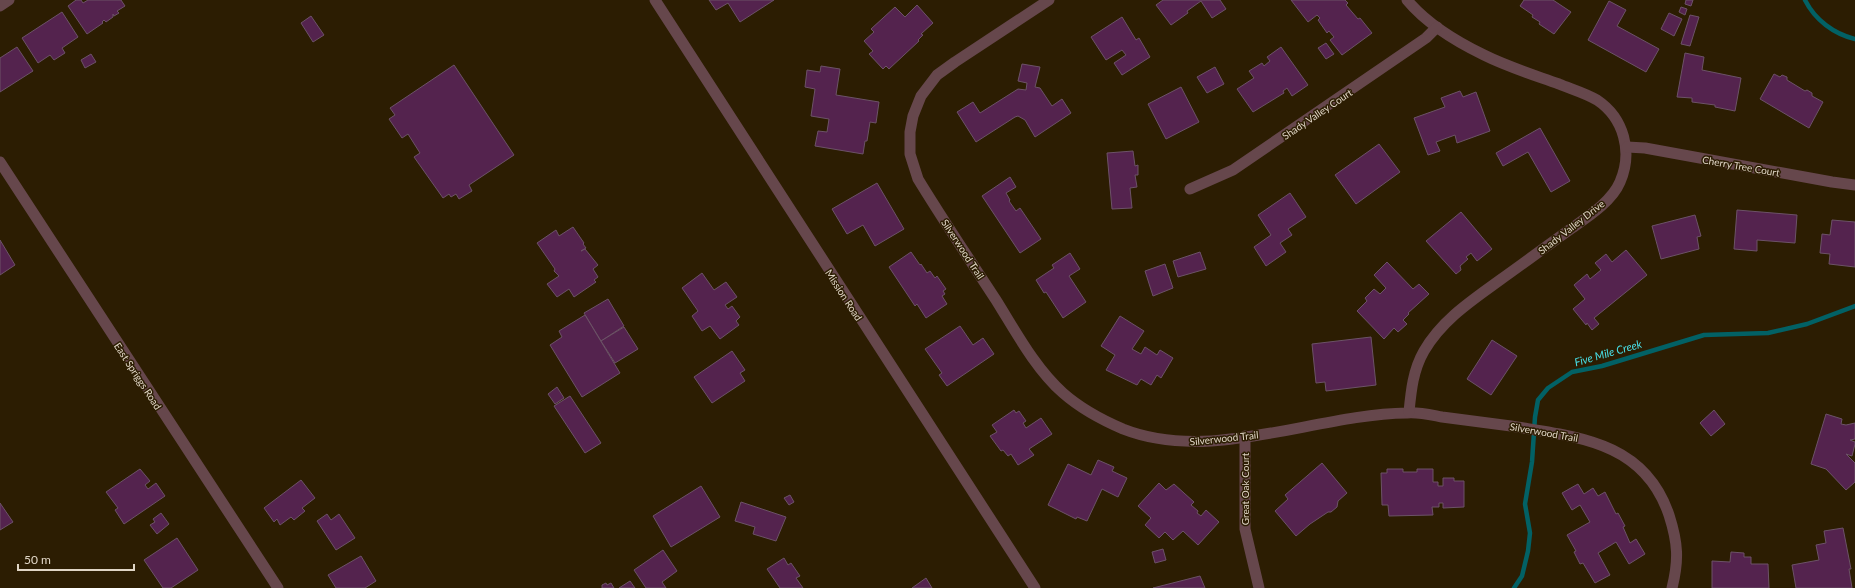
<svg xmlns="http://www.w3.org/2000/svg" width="1855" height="588" viewBox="0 0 1855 588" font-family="Lato,sans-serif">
<rect width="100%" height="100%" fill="#2c1d02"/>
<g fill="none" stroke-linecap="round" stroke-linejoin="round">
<g stroke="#026165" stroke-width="4.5">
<path d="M1805,0C1815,20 1834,34 1855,39"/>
<path d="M1514,588L1522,576L1528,551L1530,533L1525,504L1532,462L1535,417L1538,400L1548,388L1572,372L1602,366L1704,335L1768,333L1807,324L1855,306"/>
</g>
</g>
<g fill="#54234e" stroke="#6c5267">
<path d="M76,0H81L83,3L88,0H121L125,6L117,11L119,13L114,16L113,14V17L106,22L104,20L102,22L103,23L87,34L68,6Z"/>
<path d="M709,0H774L740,22L728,3L716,10Z"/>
<path d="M1163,0H1220L1226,9L1212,18L1201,1L1187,11L1188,13L1171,25L1156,5Z"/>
<path d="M1291,0H1345L1348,3L1346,5L1358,19L1360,18L1372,33L1342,55L1330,40L1334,37L1329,31L1327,33L1318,20L1320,18L1317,15L1308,22Z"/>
<path d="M1524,0H1553L1571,12L1554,34L1539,24L1540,22L1532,17L1533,15L1520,6Z"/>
<path d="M1686,0H1693L1691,6L1685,4Z"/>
<path d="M1609,1L1626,10L1617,26L1659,49L1646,72L1588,40Z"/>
<path d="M917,5L933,23L921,34L923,35L918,40L919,41L889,69L886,66L883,69L869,54L873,51L864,41L874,32L871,29L895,7L905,17Z"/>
<path d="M1681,7L1687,9L1685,15L1679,12Z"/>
<path d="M62,12L78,37L62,48L65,53L54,60L50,55L38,63L22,38Z"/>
<path d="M1669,13L1682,19L1674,36L1661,29Z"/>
<path d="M1690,15L1699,17L1690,46L1681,44Z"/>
<path d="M311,16L324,35L313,42L301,23Z"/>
<path d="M1122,17L1136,40L1139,38L1150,57L1122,75L1114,63L1126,55L1122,50L1106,60L1091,37Z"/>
<path d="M1326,43L1334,54L1326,59L1318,48Z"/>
<path d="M17,47L33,71L0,92V58Z"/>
<path d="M1281,47L1308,85L1292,96L1287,88L1283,91L1284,93L1253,112L1237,89L1254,78L1249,71L1262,63L1264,66L1270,61L1267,57Z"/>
<path d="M1685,53L1704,57L1702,70L1741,78L1735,111L1715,107V105L1692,102V98L1677,97Z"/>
<path d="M91,54L96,62L85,68L81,60Z"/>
<path d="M1022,64L1040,67L1035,87L1040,88L1052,106L1062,99L1071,113L1035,137L1025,120L1018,116L1015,117L976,142L957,112L973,102L980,113L1018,89L1026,90L1027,83L1018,81Z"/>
<path d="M454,65L514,155L469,185L472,191L459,199L456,194L451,197L449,194L443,198L414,157L420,153L408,134L402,138L389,119L395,115L390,108Z"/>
<path d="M821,66L840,69L836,95L879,102L876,123L870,122L867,141H865L863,154L815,146L818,131L827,132L829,119L811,116L815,89L805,87L807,70L820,72Z"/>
<path d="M1215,67L1224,84L1207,93L1197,77Z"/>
<path d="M1774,74L1780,77L1782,75L1787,77V80L1805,91L1807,90L1812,93V96L1823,102L1809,128L1760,99Z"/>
<path d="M1181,87L1199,122L1166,139L1148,104Z"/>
<path d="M1460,91L1463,97L1476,92L1490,131L1457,143L1455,135L1436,142L1440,151L1428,155L1414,118L1445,107L1441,98Z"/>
<path d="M1540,128L1570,181L1551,192L1528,152L1503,166L1496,153Z"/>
<path d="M1379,144L1400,172L1356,204L1335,175Z"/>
<path d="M1133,151L1135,166L1138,165V175H1135L1137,187L1130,188L1132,208L1112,209L1107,153Z"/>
<path d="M1010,177L1016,187L1006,193L1010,200L1009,201L1016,211L1020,208L1041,239L1020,253L982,196Z"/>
<path d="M877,183L904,229L875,246L863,225L847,234L832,209Z"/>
<path d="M1290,193L1306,217L1288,229L1292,235L1280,243L1286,252L1266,266L1254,247L1271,235L1258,215Z"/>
<path d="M1737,210L1797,215L1795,243L1757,240V251L1734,249Z"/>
<path d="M1461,212L1492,249L1477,261L1471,253L1466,257L1468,259L1460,266L1461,270L1456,274L1426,241Z"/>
<path d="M1695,215L1701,236L1697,237L1699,249L1661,259L1652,226Z"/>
<path d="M1832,220L1855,222V267L1829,264L1830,254L1820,253L1822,234L1830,235Z"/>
<path d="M573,227L584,243L583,244L586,248L581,251L585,249L598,265L593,269L598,277L594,280L596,282L574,297L569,289L557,297L547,284L559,276L554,271L555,269L537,243L556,230L559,236Z"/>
<path d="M0,240L15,265L0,275Z"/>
<path d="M1626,250L1647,275L1594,318L1599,324L1592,330L1587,323L1586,325L1573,309L1585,299L1574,285L1587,274L1590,279L1601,270L1595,263L1606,254L1612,262Z"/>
<path d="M911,252L920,265L921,264L927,273L930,271L935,278L937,276L946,289L943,291L945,294L942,296L947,304L926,318L917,304L915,306L889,267Z"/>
<path d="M1200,252L1206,269L1178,277L1173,261Z"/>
<path d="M1070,253L1080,269L1069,276L1086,302L1063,318L1046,292L1044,293L1036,280L1054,268L1052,265Z"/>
<path d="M1387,262L1413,289L1419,284L1429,294L1408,313L1409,314L1403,320L1407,324L1398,332L1394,328L1384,339L1357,311L1367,301L1365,298L1374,289L1380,294L1386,288L1374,275Z"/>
<path d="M1165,264L1173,288L1153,296L1145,271Z"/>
<path d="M702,273L714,290L726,282L737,297L725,305L728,309L732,306L740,317L736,321L739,325L720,339L710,326L702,331L692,316L698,311L682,288Z"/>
<path d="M608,299L624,326L601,341L584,313Z"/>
<path d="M585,315L620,373L582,397L550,345L562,337L559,331Z"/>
<path d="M1120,316L1144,331L1132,349L1141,354L1145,347L1157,355L1160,350L1173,358L1161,378L1157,375L1151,385L1141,379L1137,385L1106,370L1115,355L1101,346Z"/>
<path d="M960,326L973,345L983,338L994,354L947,386L939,375L942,373L925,349Z"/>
<path d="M624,327L638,349L615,363L601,341Z"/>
<path d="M1371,337L1376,385L1326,391L1325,382L1316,383L1312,344Z"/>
<path d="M1492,340L1517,356L1491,395L1467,379Z"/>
<path d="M732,351L745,370L740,373L745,381L712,403L694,377Z"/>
<path d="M557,387L564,398L555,404L548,394Z"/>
<path d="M570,396L601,443L585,453L554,406Z"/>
<path d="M1014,410L1016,413L1019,411L1026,421L1023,423L1026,428L1041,418L1052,434L1029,449L1034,455L1018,465L1011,454L1008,456L1003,450L1001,451L990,436L997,432L992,425Z"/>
<path d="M1714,410L1725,424L1711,436L1700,423Z"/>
<path d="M1826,414L1842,419L1841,424L1846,425L1855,423V439L1850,440L1855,442V444L1852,456L1846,454L1855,463V482L1846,490L1826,469L1811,464Z"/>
<path d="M1098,460L1114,467L1112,471L1127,478L1118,497L1102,489L1087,521L1077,517L1076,519L1048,505L1068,464L1091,475Z"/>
<path d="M1322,463L1347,493L1338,501L1337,507L1331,512H1328L1310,524L1296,536L1275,511L1288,499L1285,495Z"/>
<path d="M140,469L150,481L145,485L148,489L156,483L165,496L124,524L115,510L118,508L106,492Z"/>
<path d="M1387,469H1403V472H1417V469H1433V482H1438V486H1443V478H1454V481H1464V507L1443,508V503H1439V507H1432L1433,515L1389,516L1388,505H1382L1381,473H1387Z"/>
<path d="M301,480L315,498L302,508L305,511L294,520L291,517L280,525L277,519L274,522L264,508Z"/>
<path d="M1159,483L1166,490L1174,484L1194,502L1191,505L1198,511L1197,513L1201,516L1206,510L1219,522L1198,545L1183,531L1173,540L1165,532L1159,538L1145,525L1151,518L1138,506Z"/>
<path d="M1578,484L1584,494L1593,488L1598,496L1605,492L1616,514L1618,513L1625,526L1623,527L1630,543L1636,539L1645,554L1629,564L1616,542L1598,553L1610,575L1595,583L1583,563L1580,564L1574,552L1576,551L1567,535L1590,522L1580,505L1572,510L1562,493Z"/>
<path d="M701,486L720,517L671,547L653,516Z"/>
<path d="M790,495L794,502L789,505L784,498Z"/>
<path d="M741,502L786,517L776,541L753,534L755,527L735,521Z"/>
<path d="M0,503L13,522L0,530Z"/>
<path d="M161,513L169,524L157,534L150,525L155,522L153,519Z"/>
<path d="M327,514L331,520L339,514L355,538L336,550L317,521Z"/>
<path d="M1843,528L1851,569H1849L1852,588H1796L1792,565L1819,560L1816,545L1826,543L1824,531Z"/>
<path d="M177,538L198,570L171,588H163L144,560Z"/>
<path d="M1163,549L1166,560L1155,563L1152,552Z"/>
<path d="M663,550L677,571L662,582L666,588H646L634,570Z"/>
<path d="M1731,552L1744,553V557H1751V564H1768L1769,588H1712V561L1730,562Z"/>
<path d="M361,556L376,581L365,588H336L328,575Z"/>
<path d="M784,558L788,565L791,563L800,576L796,578L803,588H780L767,569Z"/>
<path d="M1200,576L1205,588H1153Z"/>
<path d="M926,578L932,588H912Z"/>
<path d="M630,581L635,588H619Z"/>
<path d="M606,583L607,585L611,583L614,588H602V585Z"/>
</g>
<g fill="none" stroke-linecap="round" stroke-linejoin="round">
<g stroke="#66474c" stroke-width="11">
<path d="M1049,0L955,62L937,75L921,96L913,116L910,132V154L918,179C943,220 970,260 996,300C1016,332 1035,368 1063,393C1080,408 1102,420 1123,429C1212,464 1315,414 1407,413C1419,412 1431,415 1442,417C1465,420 1488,423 1511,426C1577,437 1644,441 1669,515C1678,543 1679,560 1672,588"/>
<path d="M1407,0C1427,24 1457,42 1484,55C1508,67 1534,75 1559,84C1571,89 1585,93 1597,100C1624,118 1633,152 1620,182C1612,201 1589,216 1572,228C1548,245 1524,263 1500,280C1471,301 1442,320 1424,351C1413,370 1411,391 1409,412"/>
<path d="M0,6L9,0"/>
<path d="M1627,147L1645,148L1832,182L1855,185"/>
<path d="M0,162L278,588"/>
<path d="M1190,189L1233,170L1426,38L1437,27"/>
<path d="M1245,436V529L1259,588"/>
</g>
<path stroke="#66474c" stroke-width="11" d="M655,0L1035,588"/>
</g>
<g text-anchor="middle" stroke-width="3" stroke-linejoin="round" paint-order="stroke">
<g font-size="10" fill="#e0d6c6" stroke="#2c1d02">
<text transform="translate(1317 114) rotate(-34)" y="4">Shady Valley Court</text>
<text transform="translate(1741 166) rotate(10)" y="4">Cherry Tree Court</text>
<text transform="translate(1571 227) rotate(-38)" y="4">Shady Valley Drive</text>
<text transform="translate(963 249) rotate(57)" y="4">Silverwood Trail</text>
<text transform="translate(844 295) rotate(57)" y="4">Mission Road</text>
<text transform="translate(138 376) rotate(57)" y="4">East Spriggs Road</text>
<text transform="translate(1544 432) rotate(10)" y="4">Silverwood Trail</text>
<text transform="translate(1224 438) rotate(-6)" y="4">Silverwood Trail</text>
<text transform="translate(1245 489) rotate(-90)" y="4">Great Oak Court</text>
</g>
<g font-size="11" font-style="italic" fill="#48e0e8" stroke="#2c1d02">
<text transform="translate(1608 353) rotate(-16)" y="4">Five Mile Creek</text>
</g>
</g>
<path d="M18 564v6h116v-6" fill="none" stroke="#e0d6c6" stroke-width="2"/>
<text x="24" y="564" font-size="12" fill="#e0d6c6" stroke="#2c1d02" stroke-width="3" paint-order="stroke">50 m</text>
</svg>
